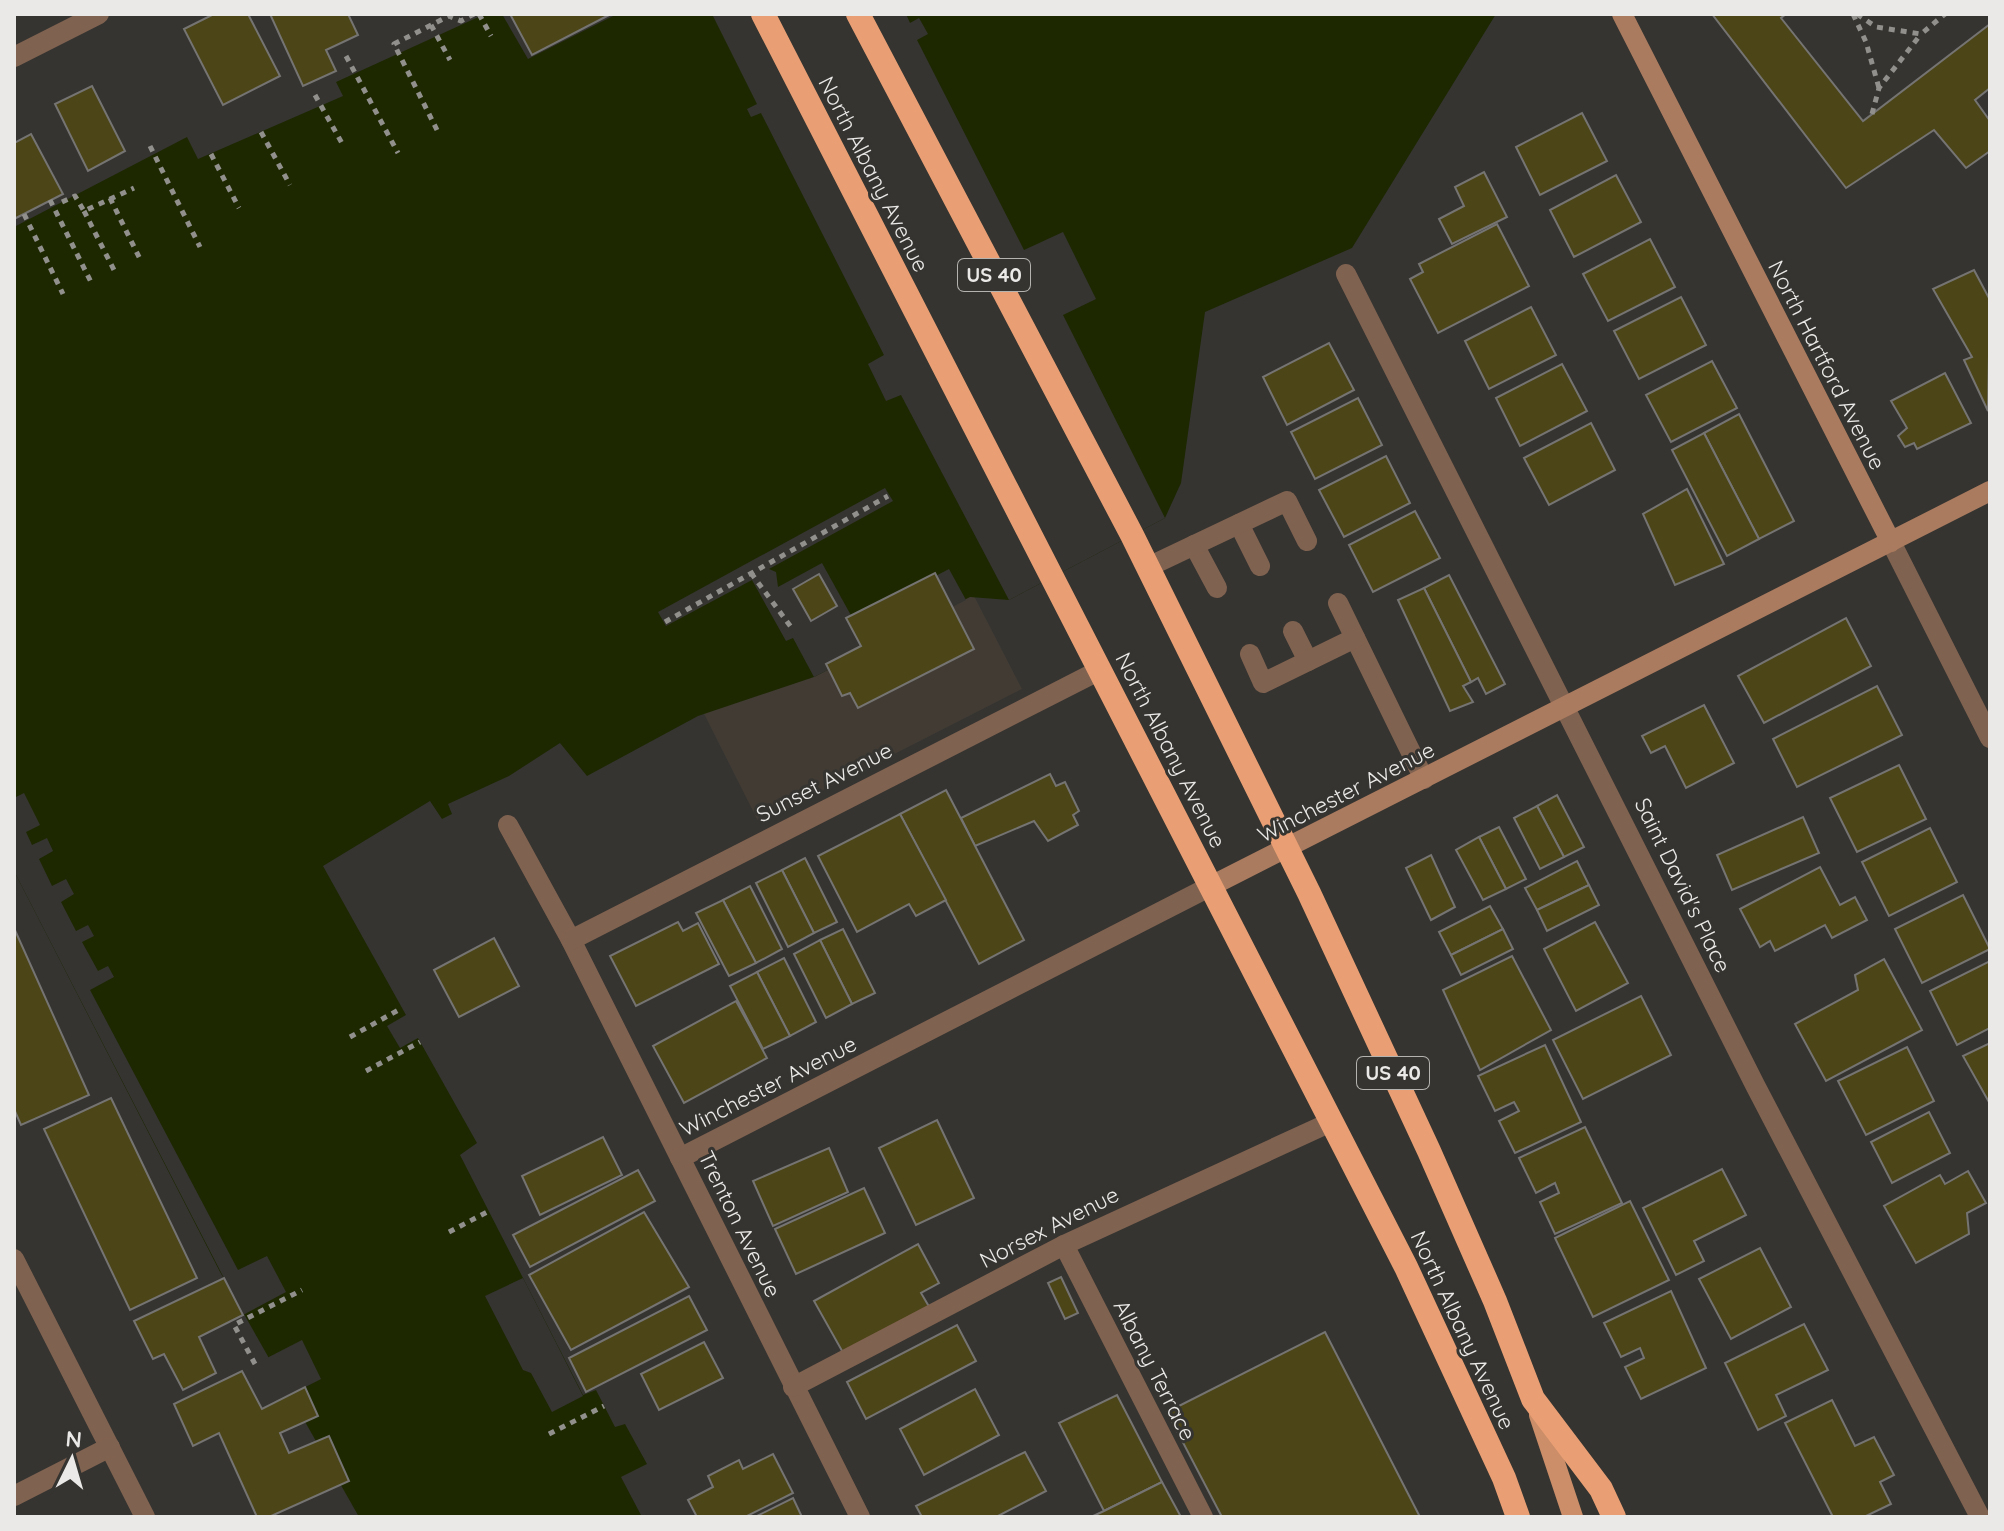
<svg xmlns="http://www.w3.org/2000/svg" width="2004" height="1531" viewBox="0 0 2004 1531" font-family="Quicksand,sans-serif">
<rect width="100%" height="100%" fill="#353431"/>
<path fill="#413b34" d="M954,557L1022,689L759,823L692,690Z"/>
<path fill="#1d2800" d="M485,14H502L528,59L617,14H1496L1352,248L1205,312L1181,483L1165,518L1009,600L970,597L814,677L698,716L587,776L560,743L509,776L448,804L452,814L442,819L430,801L323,866L406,1015L387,1026L400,1048L418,1038L477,1143L460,1155L583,1395L596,1390L615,1427L625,1424L647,1464L621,1477L642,1517H359L219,1270L14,871V227L187,137L198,159L343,96L336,82Z"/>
<g fill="#353431">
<path d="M712,14H906L910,23L919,18L928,34L917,40L1024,250L1063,232L1096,299L1063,315L1165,518L1009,600L901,395L886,401L868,364L884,355L761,113L751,117L747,109L757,104Z"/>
<path d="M885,488L893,501L769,569L776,572L778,587L822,563L853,619L949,569L966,600L814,677L793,638L786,641L752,580L666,626L658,612Z"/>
<path d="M24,793L40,825L26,832L32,845L47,838L53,851L39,859L52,886L66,879L74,894L61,902L76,931L88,925L94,936L82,942L98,971L108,966L114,977L90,990L238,1270L267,1256L286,1292L243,1315L14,871V798Z"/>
<path d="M523,1278L583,1396L552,1412L531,1373L523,1370L485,1296Z"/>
<path d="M302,1340L321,1379L286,1397L265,1359Z"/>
</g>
<g fill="#4c4518" stroke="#757472" stroke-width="2">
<path d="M214,14H248L280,76L223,105L184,29Z"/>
<path d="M270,14H348L358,35L326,50L336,71L303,86Z"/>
<path d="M510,14H611L532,55Z"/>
<path d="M1712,14H1786L1781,18L1863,121L1990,24V88L1975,100L1990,121V151L1966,168L1934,130L1846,188Z"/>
<path d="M92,86L125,151L88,171L55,104Z"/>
<path d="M1582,113L1607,161L1540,195L1516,147Z"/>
<path d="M31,134L63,194L14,219V143Z"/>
<path d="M1484,172L1507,217L1452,244L1439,219L1464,206L1455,187Z"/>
<path d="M1616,175L1641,222L1574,257L1550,210Z"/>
<path d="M1497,224L1529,286L1438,333L1410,279L1423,272L1419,264Z"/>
<path d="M1650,239L1675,287L1608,321L1583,274Z"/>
<path d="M1974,270L1990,300L1988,411L1964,360L1972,357L1933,289Z"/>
<path d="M1681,297L1706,345L1639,379L1614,331Z"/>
<path d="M1531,307L1556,355L1489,389L1465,341Z"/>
<path d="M1329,343L1354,390L1287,425L1263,377Z"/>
<path d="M1712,361L1737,408L1671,442L1646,395Z"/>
<path d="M1562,364L1587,411L1520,446L1496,398Z"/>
<path d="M1945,373L1971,423L1917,449L1914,443L1905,447L1898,436L1907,428L1891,401Z"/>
<path d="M1358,398L1382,445L1315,479L1291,432Z"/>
<path d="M1739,414L1794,521L1759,539L1704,433Z"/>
<path d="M1591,423L1615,470L1549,505L1524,458Z"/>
<path d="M1704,433L1759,539L1727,556L1672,450Z"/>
<path d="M1386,456L1410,503L1344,537L1319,490Z"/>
<path d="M1687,489L1724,564L1675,585L1643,514Z"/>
<path d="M1415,511L1440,558L1373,592L1349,545Z"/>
<path d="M935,573L974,649L858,708L850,693L842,696L826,664L861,646L846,618Z"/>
<path d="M819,574L837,606L811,621L793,589Z"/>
<path d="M1449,575L1505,684L1486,694L1478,678L1471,682L1424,588Z"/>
<path d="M1424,588L1471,682L1463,686L1473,702L1450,711L1398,600Z"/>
<path d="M1846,618L1871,666L1764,723L1738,676Z"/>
<path d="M1877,686L1902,735L1797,787L1773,739Z"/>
<path d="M1704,705L1734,763L1686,788L1665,746L1651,753L1642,736Z"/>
<path d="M1899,765L1926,819L1857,852L1830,798Z"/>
<path d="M1050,774L1056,786L1065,782L1079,811L1073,815L1078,825L1048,841L1034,821L975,846L961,818Z"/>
<path d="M946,790L1024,940L979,964L900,814Z"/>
<path d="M1557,795L1584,847L1564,857L1537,806Z"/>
<path d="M1537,806L1564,857L1540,869L1514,818Z"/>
<path d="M900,814L946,900L916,916L909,904L857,932L818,856Z"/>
<path d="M1803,817L1819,853L1732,890L1717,855Z"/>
<path d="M1499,827L1526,879L1506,889L1479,837Z"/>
<path d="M1930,828L1957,882L1889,916L1862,862Z"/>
<path d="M1479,837L1506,889L1483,900L1456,850Z"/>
<path d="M1431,855L1455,907L1431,920L1406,868Z"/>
<path d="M805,858L837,922L814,933L782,870Z"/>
<path d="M1577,861L1589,885L1537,910L1525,888Z"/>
<path d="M1820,867L1840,905L1855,897L1867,920L1832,938L1825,925L1775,951L1770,941L1760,947L1740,909Z"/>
<path d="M782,870L814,933L788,947L756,883Z"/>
<path d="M1589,885L1599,905L1547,931L1537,910Z"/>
<path d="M750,886L782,949L756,963L723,900Z"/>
<path d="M1963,895L1990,949L1922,983L1895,929Z"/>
<path d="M723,900L756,963L729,976L696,913Z"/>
<path d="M1490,906L1503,929L1451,955L1439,932Z"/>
<path d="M678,922L683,931L698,923L719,964L636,1006L610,956Z"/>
<path d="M1595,922L1628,983L1576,1011L1544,949Z"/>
<path d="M14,928L89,1095L21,1125L14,1109Z"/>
<path d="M843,929L875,993L852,1004L820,940Z"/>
<path d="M1503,929L1513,949L1461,975L1451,955Z"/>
<path d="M494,938L519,986L459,1017L434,970Z"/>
<path d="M820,940L852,1004L826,1018L794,954Z"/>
<path d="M1512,956L1551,1030L1480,1070L1443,990Z"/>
<path d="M784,958L816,1022L790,1036L757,972Z"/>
<path d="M1884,959L1922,1030L1826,1081L1795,1024L1858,990L1855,975Z"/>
<path d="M1990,961V1028L1957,1045L1930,991Z"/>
<path d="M757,972L790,1036L763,1049L730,986Z"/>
<path d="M1641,996L1671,1055L1583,1099L1553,1040Z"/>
<path d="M736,1001L767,1058L684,1103L653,1046Z"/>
<path d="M1990,1043V1104L1963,1056Z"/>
<path d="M1545,1045L1581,1122L1515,1153L1499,1121L1519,1111L1514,1102L1495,1111L1478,1076Z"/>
<path d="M1907,1047L1934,1101L1866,1135L1838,1081Z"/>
<path d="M111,1098L197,1278L130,1310L44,1129Z"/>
<path d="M1929,1112L1950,1153L1892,1183L1871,1142Z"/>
<path d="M937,1120L974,1198L916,1225L879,1148Z"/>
<path d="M1585,1127L1622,1203L1555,1234L1540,1202L1559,1193L1555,1183L1536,1193L1519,1158Z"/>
<path d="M603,1137L622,1175L540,1215L522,1176Z"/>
<path d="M829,1148L848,1192L773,1226L753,1181Z"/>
<path d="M1722,1169L1746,1215L1694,1241L1704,1261L1676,1275L1643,1208Z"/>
<path d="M638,1170L655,1201L530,1267L513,1235Z"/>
<path d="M1968,1171L1986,1203L1967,1213L1969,1234L1916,1263L1884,1206L1940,1175L1945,1184Z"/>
<path d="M864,1188L885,1233L796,1274L775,1229Z"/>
<path d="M1630,1201L1669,1280L1593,1317L1555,1238Z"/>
<path d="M644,1212L689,1287L571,1350L529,1275Z"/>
<path d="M918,1244L939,1283L921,1293L931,1310L846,1358L814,1301Z"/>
<path d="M1760,1248L1791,1307L1731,1339L1699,1279Z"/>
<path d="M1061,1277L1078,1313L1065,1319L1048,1283Z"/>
<path d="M224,1278L243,1315L199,1337L216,1373L183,1390L164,1354L153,1359L134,1321Z"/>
<path d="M1671,1291L1706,1368L1641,1399L1625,1367L1644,1358L1640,1348L1621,1357L1604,1323Z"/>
<path d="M689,1296L707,1330L586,1392L569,1358Z"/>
<path d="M1804,1324L1828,1370L1776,1395L1786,1416L1758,1430L1725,1363Z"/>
<path d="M957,1325L976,1361L866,1419L847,1382Z"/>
<path d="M1325,1332L1420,1517H1222L1167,1412Z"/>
<path d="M704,1342L723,1378L659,1410L641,1374Z"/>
<path d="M242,1371L262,1409L305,1387L318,1416L280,1433L289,1453L329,1436L349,1481L269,1517H257L219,1433L193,1446L174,1404Z"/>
<path d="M975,1389L999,1435L924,1475L900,1429Z"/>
<path d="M1117,1395L1162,1482L1104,1511L1059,1423Z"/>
<path d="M1832,1400L1855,1446L1874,1437L1894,1475L1880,1482L1891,1504L1864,1517H1833L1785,1423Z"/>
<path d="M1025,1452L1046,1491L996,1517H922L916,1506Z"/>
<path d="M773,1454L793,1493L745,1517H697L688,1500L713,1487L708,1476L739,1460L743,1469Z"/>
<path d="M1162,1482L1181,1517H1091L1104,1511Z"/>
<path d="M793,1498L802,1517H755Z"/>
</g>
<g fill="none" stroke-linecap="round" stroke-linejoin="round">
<g stroke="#91908d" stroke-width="5" stroke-dasharray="6 6" stroke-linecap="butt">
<path d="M479,14L491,36"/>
<path d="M1853,14L1866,42L1879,88"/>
<path d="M1857,14L1876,27L1921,34L1945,14"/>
<path d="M431,25L450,60"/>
<path d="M346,56L398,153"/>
<path d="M315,95L343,145"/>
<path d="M1872,114L1879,88L1921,34"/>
<path d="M437,130L394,44L449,16L461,21L474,14"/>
<path d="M261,132L290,185"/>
<path d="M150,146L200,247"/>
<path d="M211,154L239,208"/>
<path d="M110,198L140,259"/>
<path d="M50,200L91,282"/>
<path d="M62,202L75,196L84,211L134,188"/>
<path d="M84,211L115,272"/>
<path d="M24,214L63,294"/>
<path d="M751,573L791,627"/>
<path d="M665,622L888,496"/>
<path d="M350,1037L402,1008"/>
<path d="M366,1071L420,1042"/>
<path d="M449,1232L489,1211"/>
<path d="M255,1364L234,1325L302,1290"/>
<path d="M549,1434L604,1406"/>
</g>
<g stroke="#806250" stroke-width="20">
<path d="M1239,524L1260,566"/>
<path d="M1194,545L1217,588"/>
<path d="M1148,567L1287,501L1307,541"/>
<path d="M1338,603L1424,779"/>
<path d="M1293,631L1308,661"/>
<path d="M1250,654L1263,683L1355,638"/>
</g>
<g stroke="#806250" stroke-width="20">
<path d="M14,57L99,14"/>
<path d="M1346,274L1755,1085L1980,1517"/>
<path d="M1891,542L1990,738"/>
<path d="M508,825L571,940L860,1517"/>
<path d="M571,940L1100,670"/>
<path d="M680,1158L1211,886"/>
<path d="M1064,1245L1203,1517"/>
<path d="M14,1259L145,1517"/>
<path d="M793,1387L1064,1245L1331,1122"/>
<path d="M14,1496L110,1447"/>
</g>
<g stroke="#ab7b5f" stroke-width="20">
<path d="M1622,14L1891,542"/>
<path d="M1211,886L1990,491"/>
</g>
<path stroke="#cb8e69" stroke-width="20" d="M1539,1415L1573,1517"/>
<g stroke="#e99f73" stroke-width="24">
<path d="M763,14L1406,1267L1504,1478L1518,1517"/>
<path d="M858,14L1132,535L1309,893L1429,1151L1495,1301L1533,1399L1601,1489L1614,1517"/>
</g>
</g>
<g text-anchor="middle" stroke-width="6" stroke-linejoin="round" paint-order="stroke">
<g fill="#353431" stroke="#b4b3b0" stroke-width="2">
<rect x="958" y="259" width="72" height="32" rx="6"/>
<rect x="1357" y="1057" width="72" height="32" rx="6"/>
</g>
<g font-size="20" font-weight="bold" fill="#eae9e7">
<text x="994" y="282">US 40</text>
<text x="1393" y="1080">US 40</text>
</g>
<g font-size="22" fill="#eae9e7" stroke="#353431">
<text transform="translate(874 174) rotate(63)" y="8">North Albany Avenue</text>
<text transform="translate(1827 365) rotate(63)" y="8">North Hartford Avenue</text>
<text transform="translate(1171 750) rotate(63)" y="8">North Albany Avenue</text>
<text transform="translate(824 782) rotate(-27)" y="8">Sunset Avenue</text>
<text transform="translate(1346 792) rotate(-27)" y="8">Winchester Avenue</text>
<text transform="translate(1683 885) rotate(64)" y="8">Saint David's Place</text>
<text transform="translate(768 1086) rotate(-27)" y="8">Winchester Avenue</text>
<text transform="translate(740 1224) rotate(64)" y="8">Trenton Avenue</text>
<text transform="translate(1049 1227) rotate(-27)" y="8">Norsex Avenue</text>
<text transform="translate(1463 1330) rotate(65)" y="8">North Albany Avenue</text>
<text transform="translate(1155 1370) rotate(63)" y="8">Albany Terrace</text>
</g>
</g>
<rect width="2004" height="1531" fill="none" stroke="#eae9e7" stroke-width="32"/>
<g transform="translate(72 1459) rotate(5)" stroke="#353431" stroke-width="6" paint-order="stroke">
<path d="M0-6L14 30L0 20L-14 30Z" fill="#eae9e7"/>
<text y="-12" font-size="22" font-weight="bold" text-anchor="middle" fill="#eae9e7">N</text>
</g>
</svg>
